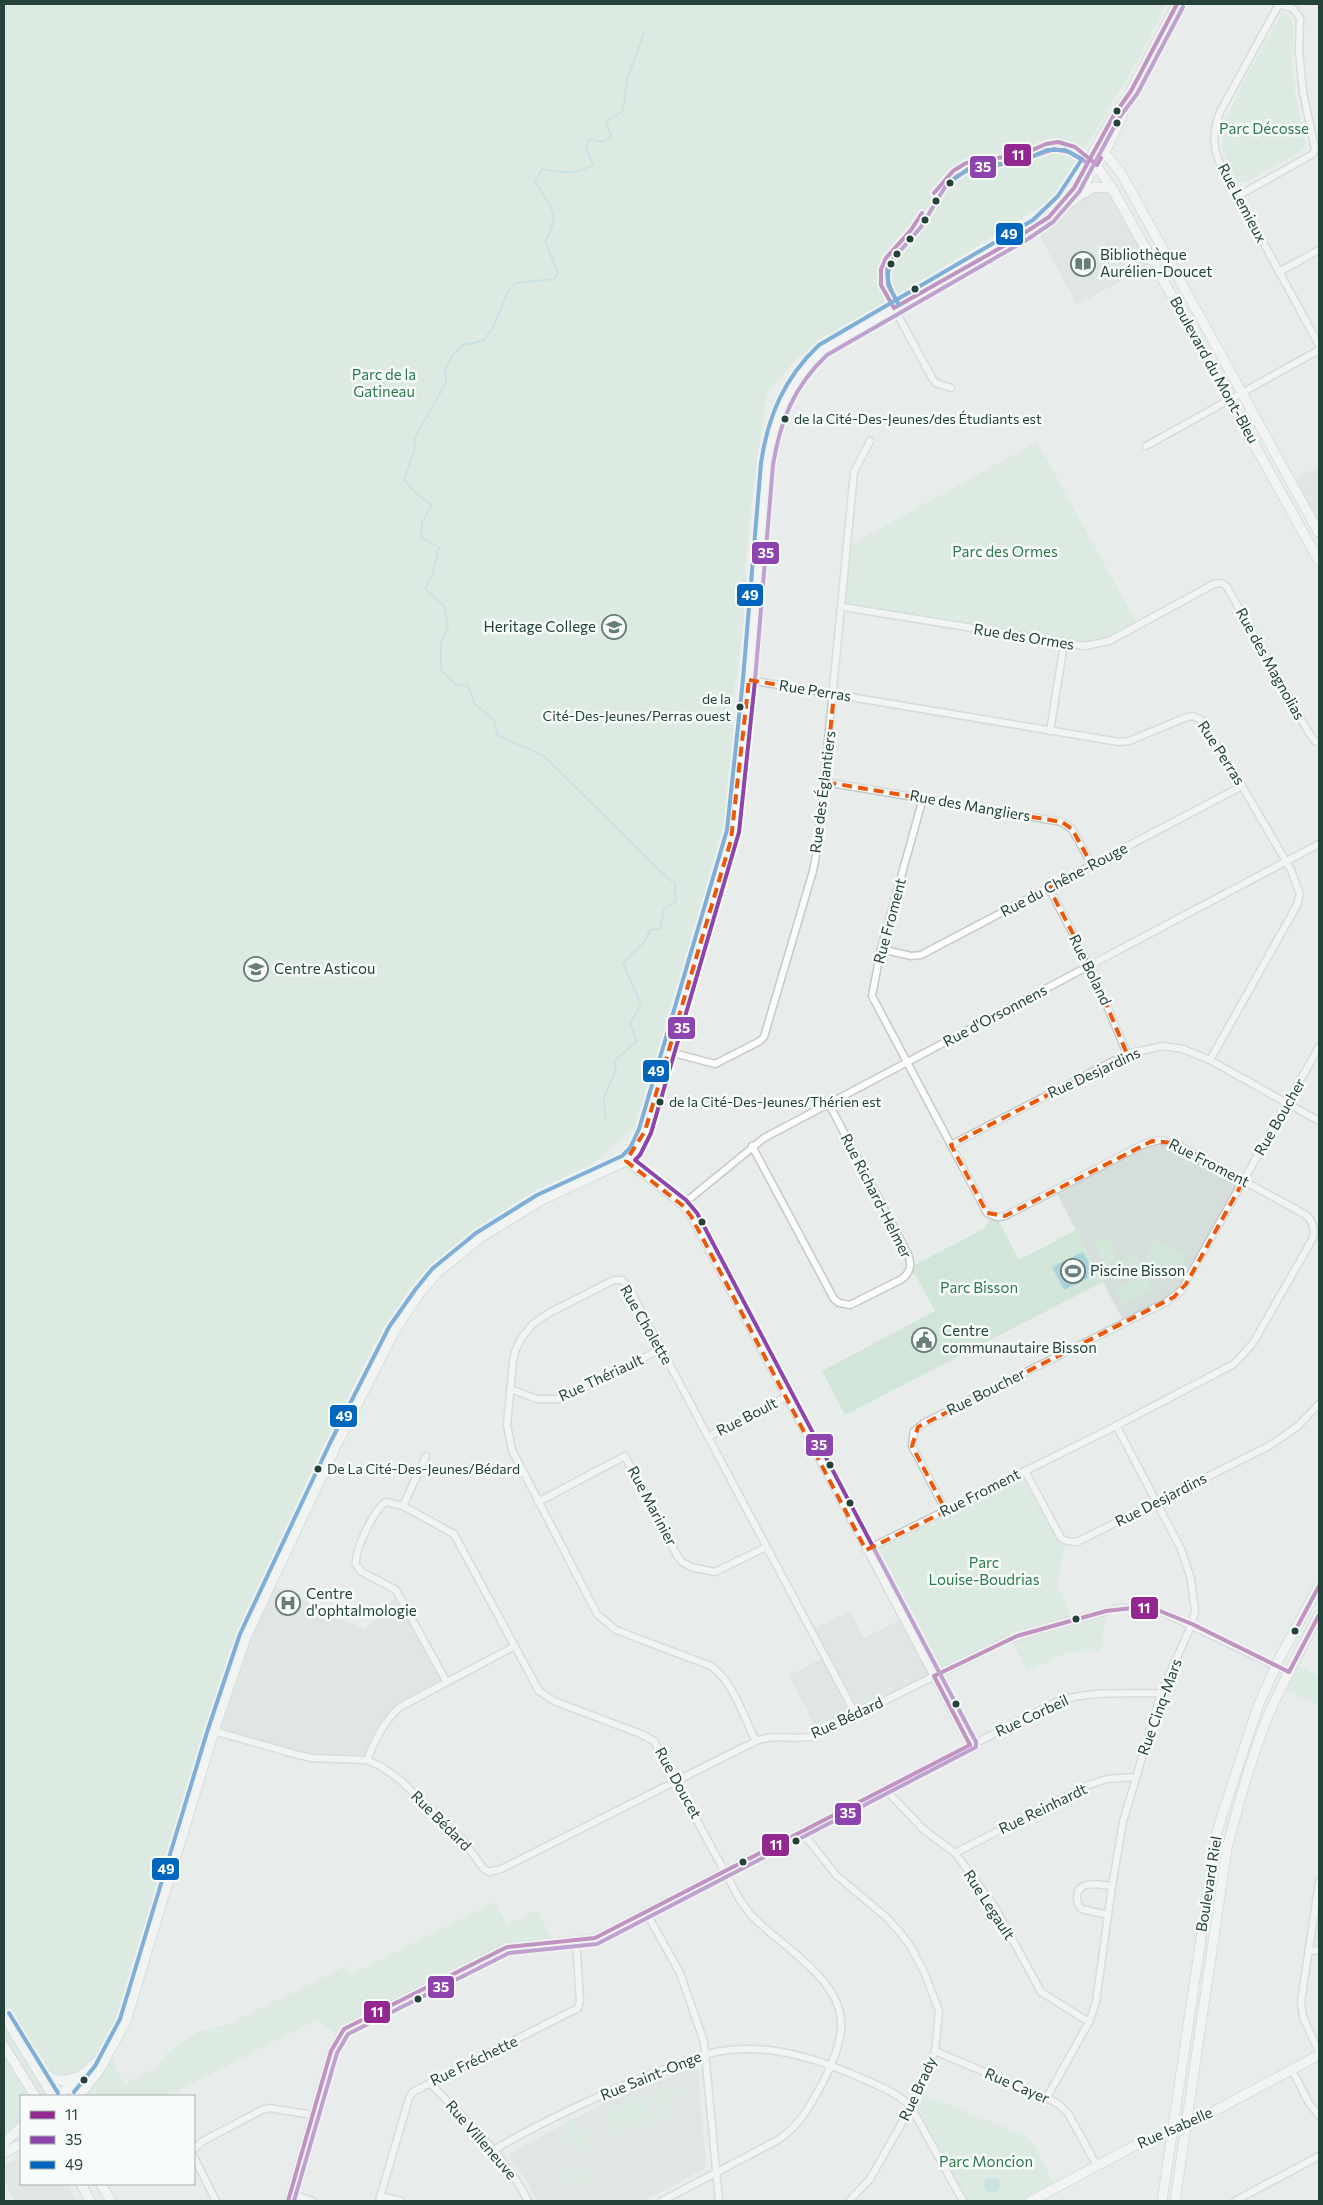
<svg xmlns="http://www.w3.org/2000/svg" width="1323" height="2205" viewBox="0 0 1323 2205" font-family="Commissioner,sans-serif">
<rect width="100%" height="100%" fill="#e8edeb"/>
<g fill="#d6dedb">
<path d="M1112,188L1149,254L1146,267L1077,305L1035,227L1085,192Z"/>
<path d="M1319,466V533L1291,482Z"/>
<path d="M1167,1141L1244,1180L1181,1291L1125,1324L1055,1190L1144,1144Z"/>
<path d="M271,1584L364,1630L399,1593L446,1681L392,1715L367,1760L312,1758L214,1731Z"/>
<path d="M850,1611L864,1638L903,1618L934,1676L819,1733L789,1676L824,1657L811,1631Z"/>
<path d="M695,2067L698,2070L706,2165L704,2169L644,2201H537L528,2183L509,2157L510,2153L619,2095Z"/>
<path d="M21,2158V2184H67L77,2201H15L4,2180V2165Z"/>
</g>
<g fill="#d1e6d8">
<path d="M4,4H1165L1141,54L1057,196L797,358L767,393L754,482L745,567L747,592L738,670L731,706L734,740L725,833L637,1125L591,1165L540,1188L472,1231L447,1255L443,1256L425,1271L406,1294L373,1347L319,1454L227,1661L146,1968L109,2051L124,2084L157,2067L167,2053L198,2032L227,2025L346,1966L351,1975L495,1902L507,1925L537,1910L554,1943L516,1946L496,1952L339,2036L316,2020L168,2096H79L107,2052L68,2096H21V2136L4,2150Z"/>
<path d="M1282,13L1289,15C1297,29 1291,49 1292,66C1294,92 1300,118 1306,143L1301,151L1245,183L1237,181L1223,152L1221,122L1229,113L1244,81Z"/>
<path d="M1037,442L1138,625L1109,641L1084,646L843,607L848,546Z"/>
<path d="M992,1216L997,1217L1019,1260L1076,1230L1103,1282L845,1415L822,1371L935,1311L916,1276L910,1271L911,1267L983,1229Z"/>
<path d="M1107,1235L1119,1257L1105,1265L1093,1243Z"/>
<path d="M1156,1239L1186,1255L1174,1275L1145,1259Z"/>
<path d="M1134,1253L1142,1268L1112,1283L1104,1268Z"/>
<path d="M1145,1274L1153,1289L1123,1304L1115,1290Z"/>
<path d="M1025,1471L1066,1541L1057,1584L1072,1619L1106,1611L1101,1651L1067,1652L1027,1672L1011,1639L934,1676L866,1550Z"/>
<path d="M1293,1663L1319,1676V1705L1280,1689Z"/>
<path d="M1319,1882V1951L1308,1950Z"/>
<path d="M665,2086L673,2089L677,2096L668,2102L669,2114L665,2118L661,2117L657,2094L659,2088Z"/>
<path d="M917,2092L1026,2136L1034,2145L1056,2188L1031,2201H963L911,2107Z"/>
<path d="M642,2097L651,2120L613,2136L603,2112Z"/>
<path d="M575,2119L586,2141L584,2146L576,2151L563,2126Z"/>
<path d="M570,2171L582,2173L587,2180L585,2184C576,2187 571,2186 564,2179L565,2174Z"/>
</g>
<g fill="#a9d4db">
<path d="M1083,1252L1095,1275L1064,1290L1052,1267Z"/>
<circle cx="992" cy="2185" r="8"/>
</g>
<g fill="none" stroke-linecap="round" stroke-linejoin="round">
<path stroke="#a9d4db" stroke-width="2" d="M605,1117L604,1097L616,1070L614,1061L637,1041L630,1024L641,1004L623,963L645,941L650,930L660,929L664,909L676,902L675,884L660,871L544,756L497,735L494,720L474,703L468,686L456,685L441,670V642L448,627L444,606L425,588L432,576L439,547L421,537L422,522L432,505L418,495L404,480L414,452L415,437L446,383L445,371L452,356L462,345L483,341L492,329L508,292L515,283L554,279L558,273L545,241C562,216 550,204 535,182L542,169C561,173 575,175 593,165L586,148L589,139L604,142L611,136L606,121L623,111L627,80L644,33"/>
<defs>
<g id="street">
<path d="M1279,4L1220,112C1214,127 1212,145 1219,161L1319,345"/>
<path d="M1238,196L1313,154L1315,149L1303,92L1299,51L1300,18L1293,9L1279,4"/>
<path d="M1279,272L1319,250"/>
<path d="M894,308L932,378L936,383L951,388"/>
<path d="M1146,446L1319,350"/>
<path d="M843,607L1084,646L1109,641L1214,584L1222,583L1227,587L1309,733L1315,741L1319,742"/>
<path d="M749,680L1119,742L1129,741L1187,717L1192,716L1200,719L1242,786L1291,870L1300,894L1297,905L1210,1060"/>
<path d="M1050,731L1064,644"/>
<path d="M825,782L1062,822L1072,829L1092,865"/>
<path d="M1049,888L1093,972L1127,1054"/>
<path d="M881,949L911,956L921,955L1242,786"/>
<path d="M670,1052L715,1064L760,1041L764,1037L813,871L818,844L854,472L870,441"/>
<path d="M951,1145L1127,1054L1163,1046L1183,1049L1210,1060L1319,1121"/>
<path d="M752,1146L834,1299L839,1303L850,1305L902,1279C911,1272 912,1264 908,1254L829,1104"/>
<path d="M626,1161L682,1205L691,1216L970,1745"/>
<path d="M682,1205L764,1138L1319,844"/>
<path d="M510,1389L537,1399H561L661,1349"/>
<path d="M708,1437L786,1397"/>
<path d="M1025,1471L1061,1538L1066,1541L1077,1542L1269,1446L1298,1426L1319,1404"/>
<path d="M538,1502L625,1456L678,1557L682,1562L691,1567L715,1572L766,1547"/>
<path d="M403,1506L426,1456"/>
<path d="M946,1511L912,1446L914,1431L924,1423L1166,1302L1181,1291L1319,1047"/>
<path d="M866,1550L1110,1429L1234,1364L1253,1343L1313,1238C1315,1228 1313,1221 1306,1215L1175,1143L1159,1140L1144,1144L1005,1216L997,1217L987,1213L872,996L881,949L923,798"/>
<path d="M446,1681L396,1590L362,1572L356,1565C354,1551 374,1509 386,1502L403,1506L454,1534L539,1691L554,1701L641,1734L654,1741L740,1900L750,1914C778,1944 839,1977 841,2021C843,2040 832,2064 824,2080C812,2103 799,2128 776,2141L662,2201"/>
<path d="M214,1731L298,1755L312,1758L367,1760L382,1767L400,1780L462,1839L483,1868L489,1872L501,1869L756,1741C775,1733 794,1741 814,1736L1003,1642L1047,1627L1119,1608L1141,1607L1160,1611L1289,1672"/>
<path d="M756,1741C743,1717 734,1682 711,1666L616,1630L597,1614L512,1450L507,1425L513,1362L515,1351L522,1337L533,1324L549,1313L614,1280H622L629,1288L856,1715"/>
<path d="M367,1760C375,1740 384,1721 400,1707L515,1646"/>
<path d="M885,1789L923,1829L955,1853L995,1907L1041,1992L1089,2022"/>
<path d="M802,1832L836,1875L886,1917L898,1930L911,1947L925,1974L939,2011L935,2051L911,2107L870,2179L849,2201"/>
<path d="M955,1853L1086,1786L1107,1779L1135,1777"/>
<path d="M1319,1882L1301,2002L1303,2017L1319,2052"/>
<path d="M646,1912L680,1973L704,2042L719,2201"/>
<path d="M1108,1915L1082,1909C1078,1905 1077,1903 1077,1897C1078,1879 1099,1885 1112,1886"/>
<path d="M1308,1950L1319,1951"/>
<path d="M935,2051L1057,2103L1068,2113L1097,2166"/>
<path d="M1292,2070L1309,2103L1319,2116"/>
<path d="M430,2083C464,2119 506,2156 528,2201"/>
<path d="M1047,2097L1089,2022L1096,2002L1112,1886L1123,1822L1161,1693L1192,1624L1195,1611L1191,1579L1181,1549L1116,1425"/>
<path d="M194,2149L203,2141L262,2110L269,2108L313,2115"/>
<path d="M492,2151C542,2121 600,2095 654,2073C679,2064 703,2052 730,2050C771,2045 815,2058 852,2074C873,2084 895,2090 911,2107L963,2201"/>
<path d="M194,2157L216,2201"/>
<path d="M290,2193L312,2201"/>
<path d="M380,2196L401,2201"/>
<path d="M288,2201L331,2051L339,2036L348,2027L507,1947L595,1938L1056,1702C1090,1690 1126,1694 1161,1693"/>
<path d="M379,2201L409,2098L413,2092L578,2008L580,2001L576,1941"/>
<path d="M1235,2201L1319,2156"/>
</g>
<g id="secondary">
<path d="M1095,148L1110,159L1122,175L1319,533"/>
<path d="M1090,157L1112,188L1319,561"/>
<path d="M1079,196L1094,187L1112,188"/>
<path d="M1059,207L1074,188L1102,136L1124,101"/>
<path d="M4,2016L53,2096"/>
<path d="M4,2046L35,2096"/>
<path d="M40,2069C52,2081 61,2083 77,2077"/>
<path d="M58,2096L107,2053"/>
<path d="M79,2096L100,2069L126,2021L214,1731L246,1637L336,1446L395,1330L420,1293L437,1273L480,1238L540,1201L626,1161L635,1152L645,1131L733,831L749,680L767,464C773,418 787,381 823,350L1025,234L1075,199L1108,146L1119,123L1131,91L1177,4"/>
<path d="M4,2143L21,2127"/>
<path d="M4,2153L21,2144"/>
<path d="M81,2184L90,2201"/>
<path d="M101,2184L111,2201"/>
<path d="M1031,2201L1134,2146L1194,2122L1319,2055"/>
<path d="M1162,2201L1217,1831L1258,1706L1280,1657L1319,1586"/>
<path d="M1175,2201L1227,1848C1239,1803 1251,1757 1269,1714C1284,1679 1302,1647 1319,1615"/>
</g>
</defs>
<use href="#street" stroke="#c5cac8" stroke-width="9"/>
<use href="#secondary" stroke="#c3cbc8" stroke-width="11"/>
<use href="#street" stroke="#fcfcfc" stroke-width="6"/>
<use href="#secondary" stroke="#fcfcfc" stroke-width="9"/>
<defs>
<g id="bus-1">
<path d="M934,193L953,171L966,163L1023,154L1046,144L1058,142L1075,147L1097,165L1101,158"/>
<path d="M922,213L911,230L886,258L881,269V285L894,308L1009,243L1049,217L1074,188L1114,115L1131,91L1177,4"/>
<path d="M1295,1631L1319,1586"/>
<path d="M934,1676L1017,1636L1106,1611L1141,1607L1160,1611L1192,1624L1289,1672L1319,1615"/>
<path d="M934,1676L970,1745"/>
<path d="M288,2201L331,2051L344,2029L507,1947L595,1938L970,1745"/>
</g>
<g id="bus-2">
<path d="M899,305L888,285L887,269L893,259L921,227L945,187L957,176L971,169L1016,162L1054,149L1069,152L1086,162"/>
<path d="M294,2201L337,2053L348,2034L509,1953L597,1944L976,1747V1742L697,1213L686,1200L635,1160L640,1155L651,1133L739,832L755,681L773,465C780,421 794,386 827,355L1028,239L1053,222L1079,192L1119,118L1137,94L1183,7"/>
</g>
<g id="bus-3">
<path d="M892,261C883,278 890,289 899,305"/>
<path d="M9,2013L58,2093"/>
<path d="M74,2092L95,2066L120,2019L208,1729L240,1634L330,1443L389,1327L415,1290L432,1269L476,1233L537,1195L622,1156L630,1148L639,1129L727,830L743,679L761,463C768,416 784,378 819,345L1033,220L1058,196L1082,159L1065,150H1047L1024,160L968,169L953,180"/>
</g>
</defs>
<use href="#bus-1" stroke="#f7fbf9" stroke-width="8"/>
<use href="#bus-2" stroke="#f7fbf9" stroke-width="8"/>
<use href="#bus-3" stroke="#f7fbf9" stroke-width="8"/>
<use href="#bus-1" stroke="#922790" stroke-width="4"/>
<use href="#bus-2" stroke="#8e44ad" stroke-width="4"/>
<use href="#bus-3" stroke="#0065bd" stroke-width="4"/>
</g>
<path d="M0 0H1323V2205H0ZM749,680L834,694L825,782L1062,822L1072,829L1092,865L1049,888L1093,972L1127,1054L951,1145L987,1213L1005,1216L1152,1141L1175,1143L1244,1180L1186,1284L1174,1297L918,1427L912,1446L946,1511L866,1550L691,1216L682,1205L626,1161L645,1131L731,840Z" fill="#e8edeb" fill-opacity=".55" fill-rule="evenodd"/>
<path fill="none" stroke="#e8590c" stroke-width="4" stroke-dasharray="10 6" stroke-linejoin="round" d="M749,680L834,694L825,782L1062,822L1072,829L1092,865L1049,888L1093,972L1127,1054L951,1145L987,1213L1005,1216L1152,1141L1175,1143L1244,1180L1186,1284L1174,1297L918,1427L912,1446L946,1511L866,1550L691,1216L682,1205L626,1161L645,1131L731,840Z"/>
<defs>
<symbol id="library-ring" viewBox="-11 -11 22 22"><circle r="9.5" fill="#f7fbf9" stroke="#697e78" stroke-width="1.5"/><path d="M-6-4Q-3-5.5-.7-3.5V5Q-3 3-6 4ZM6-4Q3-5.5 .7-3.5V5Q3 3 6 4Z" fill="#697e78"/></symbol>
<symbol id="university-ring" viewBox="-11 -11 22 22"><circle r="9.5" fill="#f7fbf9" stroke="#697e78" stroke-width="1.5"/><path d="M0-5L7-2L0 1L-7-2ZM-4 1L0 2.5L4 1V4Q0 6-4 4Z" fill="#697e78"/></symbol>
<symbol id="school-ring" viewBox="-11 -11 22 22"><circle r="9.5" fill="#f7fbf9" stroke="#697e78" stroke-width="1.5"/><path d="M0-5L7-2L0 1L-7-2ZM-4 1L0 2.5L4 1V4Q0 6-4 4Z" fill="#697e78"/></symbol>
<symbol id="stadium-ring" viewBox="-11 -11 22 22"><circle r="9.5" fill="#f7fbf9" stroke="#697e78" stroke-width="1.5"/><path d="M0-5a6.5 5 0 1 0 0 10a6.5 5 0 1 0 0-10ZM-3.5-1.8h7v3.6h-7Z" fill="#697e78"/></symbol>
<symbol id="civic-ring" viewBox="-11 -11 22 22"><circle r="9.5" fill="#f7fbf9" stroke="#697e78" stroke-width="1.5"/><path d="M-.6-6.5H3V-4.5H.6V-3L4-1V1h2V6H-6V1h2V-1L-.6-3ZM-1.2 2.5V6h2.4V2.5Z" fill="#697e78"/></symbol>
<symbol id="hospital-ring" viewBox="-11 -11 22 22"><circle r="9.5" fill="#f7fbf9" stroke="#697e78" stroke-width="1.5"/><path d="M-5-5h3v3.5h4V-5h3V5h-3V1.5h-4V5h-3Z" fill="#697e78"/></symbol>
</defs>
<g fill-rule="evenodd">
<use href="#library-ring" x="1069" y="250" width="28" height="28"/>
<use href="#university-ring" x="600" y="613" width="28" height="28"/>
<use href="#school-ring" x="242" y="955" width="28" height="28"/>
<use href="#stadium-ring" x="1059" y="1257" width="28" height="28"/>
<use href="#civic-ring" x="910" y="1326" width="28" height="28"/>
<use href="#hospital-ring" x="274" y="1589" width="28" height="28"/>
</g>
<g fill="#24423a" stroke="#f7fbf9" stroke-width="2">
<circle cx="1117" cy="111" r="4.5"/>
<circle cx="1117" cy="123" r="4.5"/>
<circle cx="950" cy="183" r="4.5"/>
<circle cx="936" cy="201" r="4.5"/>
<circle cx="925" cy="220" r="4.5"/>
<circle cx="910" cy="239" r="4.5"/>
<circle cx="897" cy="254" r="4.5"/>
<circle cx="891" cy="264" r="4.5"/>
<circle cx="915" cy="289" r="4.5"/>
<circle cx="785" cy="419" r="4.5"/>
<circle cx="740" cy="707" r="4.5"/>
<circle cx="660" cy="1102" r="4.5"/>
<circle cx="702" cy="1222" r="4.5"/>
<circle cx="830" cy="1465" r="4.5"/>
<circle cx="318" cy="1469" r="4.5"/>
<circle cx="850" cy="1503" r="4.5"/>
<circle cx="1076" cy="1619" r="4.5"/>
<circle cx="1295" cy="1631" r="4.5"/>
<circle cx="956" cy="1704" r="4.5"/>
<circle cx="796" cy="1841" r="4.5"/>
<circle cx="743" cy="1862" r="4.5"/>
<circle cx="418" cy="1999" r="4.5"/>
<circle cx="84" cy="2080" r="4.5"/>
</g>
<g text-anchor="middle" stroke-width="5" stroke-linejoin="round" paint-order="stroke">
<g font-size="14" fill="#24423a" stroke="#f7fbf9" text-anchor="start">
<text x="794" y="424">de la Cité-Des-Jeunes/des Étudiants est</text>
<text x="731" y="704" text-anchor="end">de la<tspan x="731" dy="17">Cité-Des-Jeunes/Perras ouest</tspan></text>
<text x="669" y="1107">de la Cité-Des-Jeunes/Thérien est</text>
<text x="327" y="1474">De La Cité-Des-Jeunes/Bédard</text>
</g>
<g font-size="15" fill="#2d7a4b" stroke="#f7fbf9">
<text x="1264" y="134">Parc Décosse</text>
<text x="384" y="380">Parc de la<tspan x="384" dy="17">Gatineau</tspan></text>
<text x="1005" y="557">Parc des Ormes</text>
<text x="979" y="1293">Parc Bisson</text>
<text x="984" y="1568">Parc<tspan x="984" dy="17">Louise-Boudrias</tspan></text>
<text x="986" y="2167">Parc Moncion</text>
</g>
<g font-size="15" fill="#24423a" stroke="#f7fbf9">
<text transform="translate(1242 203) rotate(62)" y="5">Rue Lemieux</text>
<text transform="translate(1214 370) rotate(61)" y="5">Boulevard du Mont-Bleu</text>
<text transform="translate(1024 637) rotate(9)" y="5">Rue des Ormes</text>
<text transform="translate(1270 664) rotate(61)" y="5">Rue des Magnolias</text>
<text transform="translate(815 691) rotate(9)" y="5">Rue Perras</text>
<text transform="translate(1221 753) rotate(57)" y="5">Rue Perras</text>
<text transform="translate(823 792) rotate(-83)" y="5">Rue des Églantiers</text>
<text transform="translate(970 806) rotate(10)" y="5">Rue des Mangliers</text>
<text transform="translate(1064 880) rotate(-28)" y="5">Rue du Chêne-Rouge</text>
<text transform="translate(890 921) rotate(-75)" y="5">Rue Froment</text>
<text transform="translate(1090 970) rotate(64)" y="5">Rue Boland</text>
<text transform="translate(995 1016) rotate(-28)" y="5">Rue d'Orsonnens</text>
<text transform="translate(1094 1073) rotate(-25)" y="5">Rue Desjardins</text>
<text transform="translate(1280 1117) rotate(-60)" y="5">Rue Boucher</text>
<text transform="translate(1209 1163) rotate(27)" y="5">Rue Froment</text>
<text transform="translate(876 1196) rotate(63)" y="5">Rue Richard-Helmer</text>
<text transform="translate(646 1325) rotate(60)" y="5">Rue Cholette</text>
<text transform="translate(601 1378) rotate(-25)" y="5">Rue Thériault</text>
<text transform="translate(986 1392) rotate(-27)" y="5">Rue Boucher</text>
<text transform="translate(747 1417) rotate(-27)" y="5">Rue Boult</text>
<text transform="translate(980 1493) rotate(-27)" y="5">Rue Froment</text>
<text transform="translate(1161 1500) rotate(-27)" y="5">Rue Desjardins</text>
<text transform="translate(652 1506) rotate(62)" y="5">Rue Marinier</text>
<text transform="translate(1160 1707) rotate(-70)" y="5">Rue Cinq-Mars</text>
<text transform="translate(1032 1716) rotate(-25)" y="5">Rue Corbeil</text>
<text transform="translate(847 1718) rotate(-25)" y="5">Rue Bédard</text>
<text transform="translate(678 1783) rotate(61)" y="5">Rue Doucet</text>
<text transform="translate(1043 1809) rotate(-26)" y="5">Rue Reinhardt</text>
<text transform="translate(441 1821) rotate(45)" y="5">Rue Bédard</text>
<text transform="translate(1209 1884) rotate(-81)" y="5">Boulevard Riel</text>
<text transform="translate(989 1905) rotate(57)" y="5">Rue Legault</text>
<text transform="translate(474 2061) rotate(-26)" y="5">Rue Fréchette</text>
<text transform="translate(651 2076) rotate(-22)" y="5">Rue Saint-Onge</text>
<text transform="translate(1017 2086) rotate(23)" y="5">Rue Cayer</text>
<text transform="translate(918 2089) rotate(-65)" y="5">Rue Brady</text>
<text transform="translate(1175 2128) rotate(-24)" y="5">Rue Isabelle</text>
<text transform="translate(481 2140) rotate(49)" y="5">Rue Villeneuve</text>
</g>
<g font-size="15" fill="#24423a" stroke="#f7fbf9" text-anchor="start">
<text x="1100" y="260">Bibliothèque<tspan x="1100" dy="17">Aurélien-Doucet</tspan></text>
<text x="596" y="632" text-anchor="end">Heritage College</text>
<text x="274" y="974">Centre Asticou</text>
<text x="1090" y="1276">Piscine Bisson</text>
<text x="942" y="1336">Centre<tspan x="942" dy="17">communautaire Bisson</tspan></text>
<text x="306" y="1599">Centre<tspan x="306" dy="17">d'ophtalmologie</tspan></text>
</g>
</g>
<g stroke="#f7fbf9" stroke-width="2">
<rect x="1003" y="143" width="29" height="24" rx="5" fill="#922790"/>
<rect x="969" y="155" width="28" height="24" rx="5" fill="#8e44ad"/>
<rect x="995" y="222" width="29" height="24" rx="5" fill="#0065bd"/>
<rect x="751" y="541" width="29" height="24" rx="5" fill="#8e44ad"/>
<rect x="736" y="583" width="28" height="24" rx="5" fill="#0065bd"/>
<rect x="667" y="1016" width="29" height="24" rx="5" fill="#8e44ad"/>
<rect x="642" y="1059" width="28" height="24" rx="5" fill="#0065bd"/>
<rect x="329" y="1404" width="29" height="24" rx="5" fill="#0065bd"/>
<rect x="805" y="1433" width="29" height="24" rx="5" fill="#8e44ad"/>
<rect x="1130" y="1596" width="29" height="24" rx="5" fill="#922790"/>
<rect x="834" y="1802" width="28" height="24" rx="5" fill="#8e44ad"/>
<rect x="761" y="1833" width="29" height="24" rx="5" fill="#922790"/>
<rect x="151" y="1857" width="29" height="24" rx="5" fill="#0065bd"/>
<rect x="427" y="1975" width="28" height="24" rx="5" fill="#8e44ad"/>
<rect x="363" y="2000" width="28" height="24" rx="5" fill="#922790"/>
</g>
<g font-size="14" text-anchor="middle" font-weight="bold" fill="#fff">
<text x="1018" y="160">11</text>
<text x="983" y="172">35</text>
<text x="1009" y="239">49</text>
<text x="766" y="558">35</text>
<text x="750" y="600">49</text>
<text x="682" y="1033">35</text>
<text x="656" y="1076">49</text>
<text x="344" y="1421">49</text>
<text x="819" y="1450">35</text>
<text x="1144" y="1613">11</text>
<text x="848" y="1818">35</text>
<text x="776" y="1850">11</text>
<text x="166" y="1874">49</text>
<text x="441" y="1992">35</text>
<text x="377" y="2017">11</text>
</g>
<rect width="1323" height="2205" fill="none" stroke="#24423a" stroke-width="10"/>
<rect x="20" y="2095" width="175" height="90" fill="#f7fbf9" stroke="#a3b1ad"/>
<rect x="30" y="2111" width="25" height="8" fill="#922790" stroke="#a3b1ad"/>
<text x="65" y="2120" font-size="15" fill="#24423a">11</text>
<rect x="30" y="2136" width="25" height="8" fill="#8e44ad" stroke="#a3b1ad"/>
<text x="65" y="2145" font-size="15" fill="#24423a">35</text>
<rect x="30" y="2161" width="25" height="8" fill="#0065bd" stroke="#a3b1ad"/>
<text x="65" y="2170" font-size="15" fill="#24423a">49</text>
</svg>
